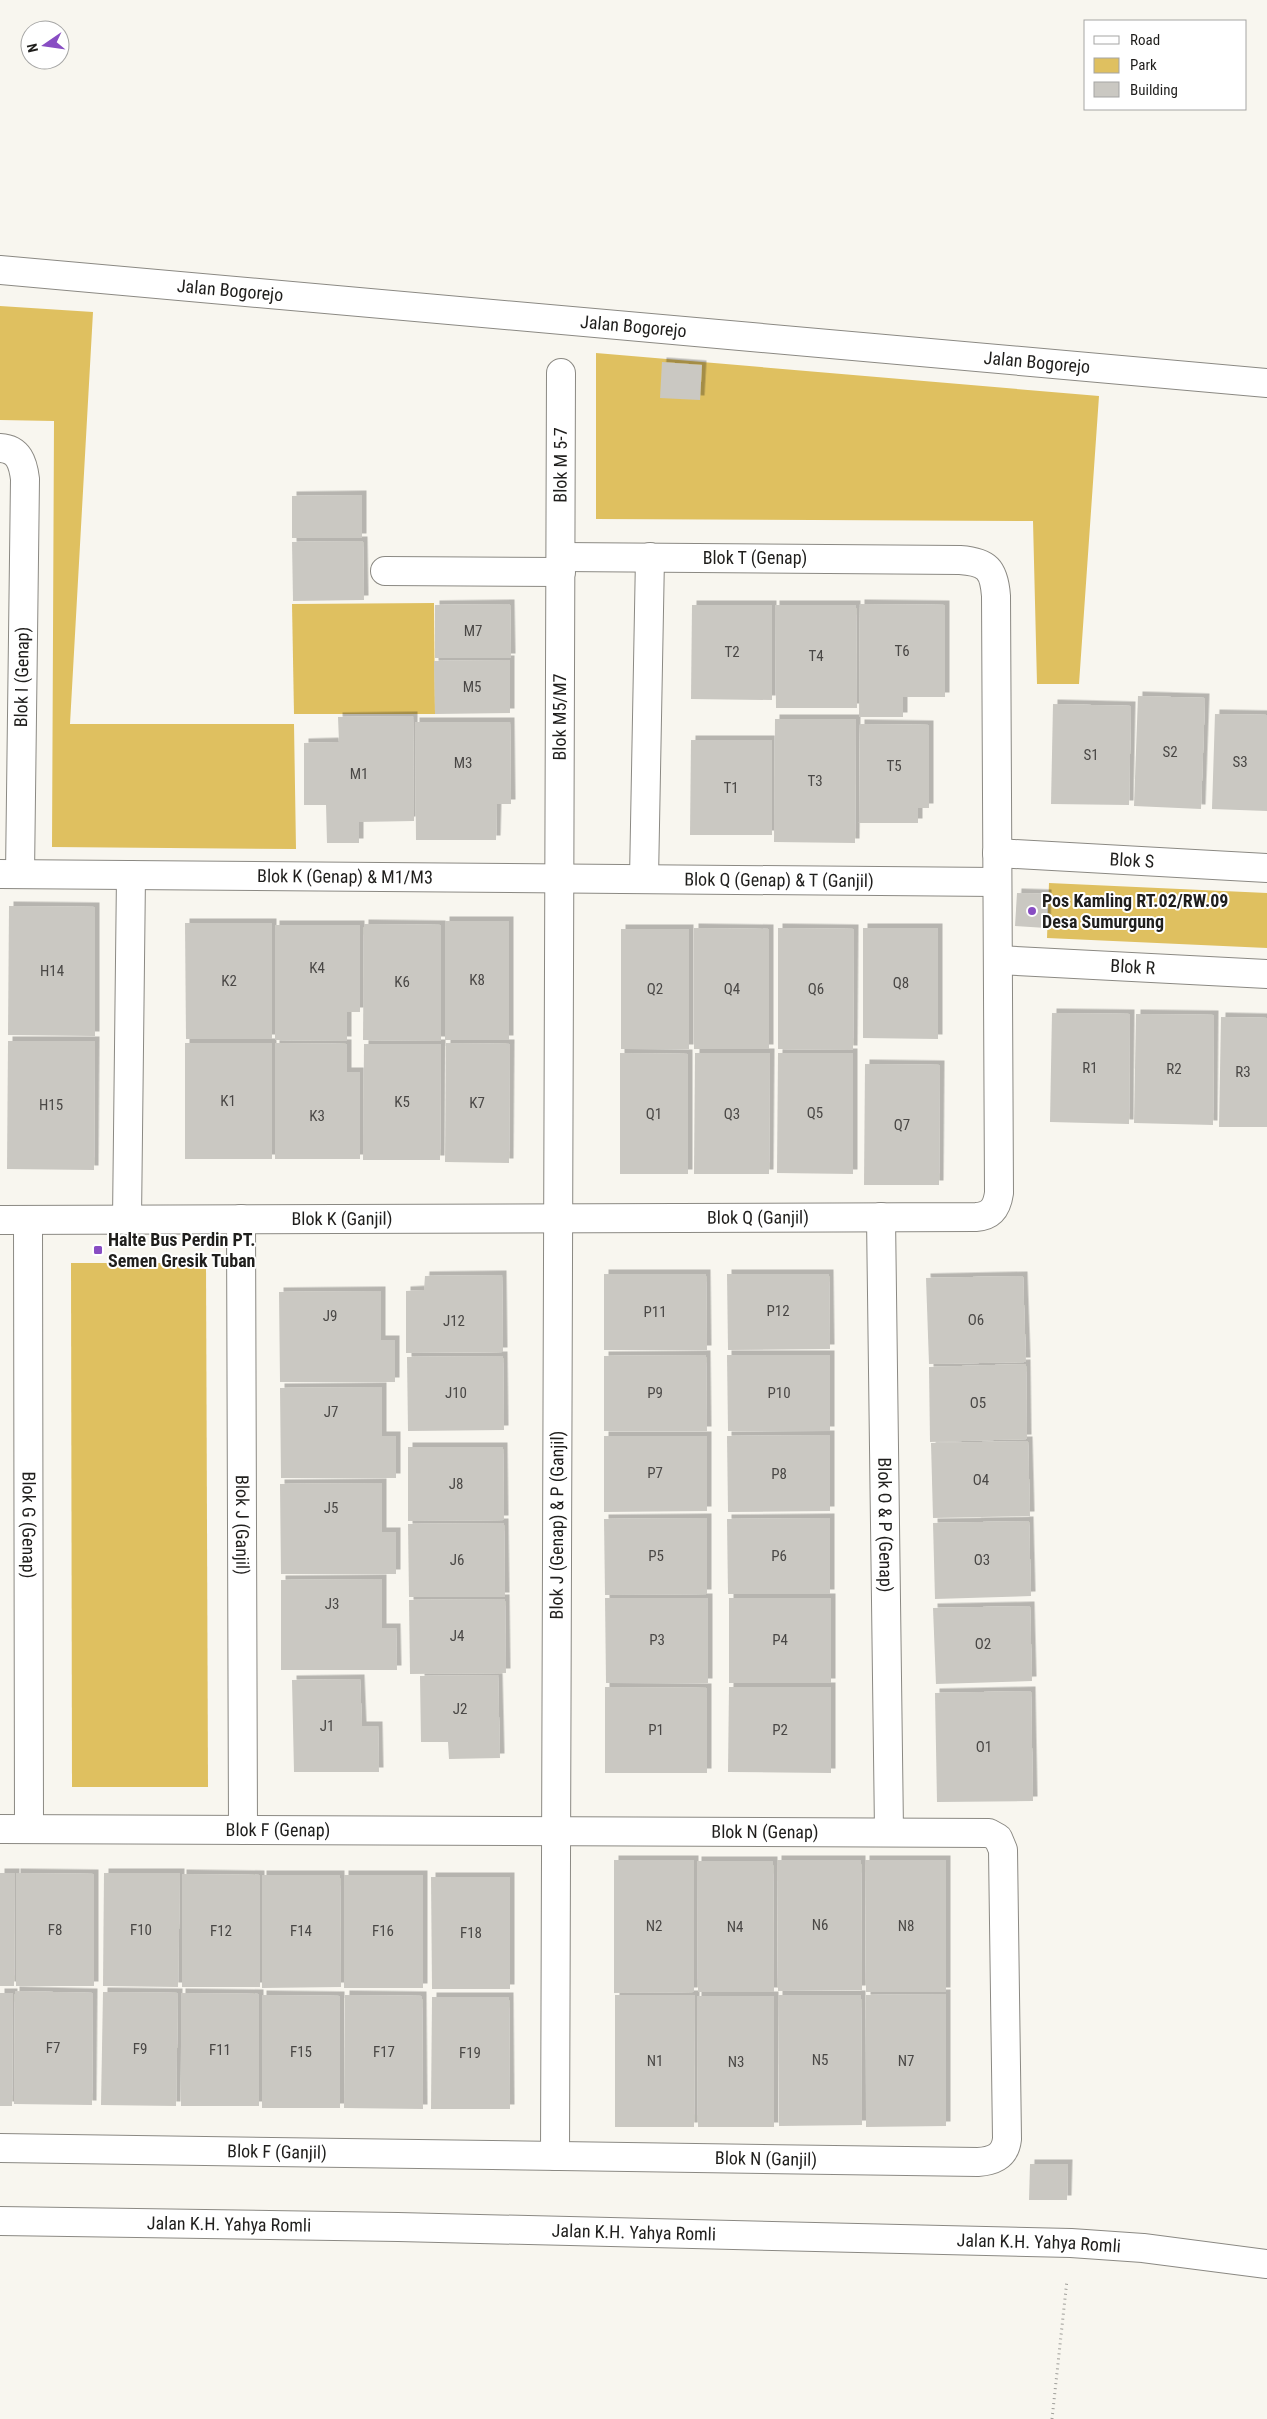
<svg xmlns="http://www.w3.org/2000/svg" width="1267" height="2419" viewBox="0 0 1267 2419" font-family="'Roboto Condensed',sans-serif">
<defs>
<filter id="shadow"><feDropShadow dx="4.5" dy="-4.5" stdDeviation="0" flood-color="#0004"/></filter>
</defs>
<rect width="100%" height="100%" fill="#f8f6ef"/>
<g fill="#dfc060">
<path d="M0,306L93,312L70,724H294L296,849L52,847L54,421L0,420Z"/>
<path d="M596,353L1099,396L1079,684H1037L1033,521L596,519Z"/>
<path d="M434,603L435,714H294L292,604Z"/>
<path d="M1049,883L1267,893V948L1047,938Z"/>
<path d="M71,1263H206L208,1787H72Z"/>
</g>
<g fill="#cac8c2" filter="url(#shadow)">
<path d="M662,362L702,365L700,400L660,398Z"/>
<path d="M362,495V538H292V496Z"/>
<path d="M363,541L364,600L293,601L292,542Z"/>
<path d="M510,604L511,658H435V605Z"/>
<path d="M860,604L945,605V697H903V717H859Z"/>
<path d="M692,605H772V700L691,699Z"/>
<path d="M775,605H856L857,708H776Z"/>
<path d="M510,660V713L435,714L434,661Z"/>
<path d="M1138,696L1205,698L1201,809L1134,806Z"/>
<path d="M1053,704L1131,706L1129,805L1051,804Z"/>
<path d="M1215,714L1267,715V811L1212,809Z"/>
<path d="M413,716L414,821L359,822V843H327L326,805H304V743L339,742L338,717Z"/>
<path d="M775,719H856L855,843L774,842Z"/>
<path d="M415,722H510L511,804H497L496,840H416Z"/>
<path d="M860,724L929,725V808H918V823H859Z"/>
<path d="M691,740H772V835H690Z"/>
<path d="M1017,893L1047,894L1046,928L1015,926Z"/>
<path d="M9,906L95,907V1036L8,1035Z"/>
<rect x="445" y="921" width="64" height="119"/>
<path d="M185,923H272V1039H186Z"/>
<path d="M364,924L441,925V1041L363,1040Z"/>
<path d="M275,925H360V1012H347V1041L275,1040Z"/>
<path d="M694,928L769,929V1049H694Z"/>
<path d="M778,928L854,929L853,1050L778,1049Z"/>
<path d="M863,928H938V1039L863,1038Z"/>
<rect x="621" y="929" width="68" height="120"/>
<path d="M1052,1013L1130,1014L1129,1124L1050,1122Z"/>
<path d="M1136,1014L1214,1015L1213,1125L1134,1123Z"/>
<path d="M1221,1017L1267,1018V1127H1219Z"/>
<path d="M8,1041H95L94,1170L7,1169Z"/>
<rect x="185" y="1043" width="87" height="116"/>
<path d="M275,1043L347,1044V1072H360V1159H275Z"/>
<path d="M446,1043L510,1044L509,1163L445,1162Z"/>
<path d="M364,1044H441L440,1160H363Z"/>
<path d="M620,1053L688,1054V1174H620Z"/>
<path d="M695,1053H770L769,1174H694Z"/>
<path d="M778,1053H853V1174L777,1173Z"/>
<path d="M865,1064L940,1065L939,1185H864Z"/>
<path d="M604,1274H706L707,1350H604Z"/>
<path d="M727,1274H829L830,1349L728,1350Z"/>
<path d="M502,1275L503,1352L406,1353V1291L424,1290L425,1276Z"/>
<path d="M1023,1276L1026,1362L929,1364L926,1278Z"/>
<path d="M381,1291V1340H395V1382H280L279,1292Z"/>
<path d="M706,1355L707,1431H604V1356Z"/>
<path d="M727,1355H830V1431H728Z"/>
<path d="M503,1356L504,1430L408,1431L407,1357Z"/>
<path d="M1026,1364L1027,1439L930,1442L929,1367Z"/>
<path d="M382,1387V1436H396V1478H281L280,1388Z"/>
<path d="M830,1435V1511L728,1512L727,1436Z"/>
<path d="M604,1436H707V1511L604,1512Z"/>
<path d="M1028,1441L1030,1516L933,1518L931,1443Z"/>
<path d="M408,1447H503L504,1520L408,1521Z"/>
<path d="M382,1483V1532H396V1574H281L280,1484Z"/>
<path d="M707,1518V1594L605,1595L604,1519Z"/>
<path d="M830,1518V1594H728L727,1519Z"/>
<path d="M1029,1521L1031,1596L935,1599L933,1523Z"/>
<path d="M504,1523L505,1597H409L408,1524Z"/>
<path d="M382,1579V1628H396L397,1670H281V1580Z"/>
<path d="M605,1598H708V1683H606Z"/>
<rect x="729" y="1598" width="102" height="85"/>
<path d="M505,1599L506,1673L410,1674L409,1600Z"/>
<path d="M1030,1606L1032,1681L936,1684L933,1608Z"/>
<path d="M498,1675L500,1758L449,1759L448,1742H421L420,1676Z"/>
<path d="M360,1679L362,1726H378L379,1772H294L292,1680Z"/>
<path d="M605,1687L707,1688V1773H605Z"/>
<path d="M729,1687H831V1773L728,1772Z"/>
<path d="M1031,1691L1033,1801L937,1802L935,1693Z"/>
<path d="M614,1860H694V1992L614,1993Z"/>
<path d="M777,1860H861L862,1990L778,1991Z"/>
<path d="M865,1860H946V1992H866Z"/>
<path d="M697,1861H773L774,1992H698Z"/>
<path d="M0,1873H15L14,1986H0Z"/>
<path d="M16,1873L94,1874V1986H16Z"/>
<path d="M104,1873H180L178,1987L103,1986Z"/>
<path d="M182,1874L260,1875V1987H182Z"/>
<path d="M262,1875H340L341,1987L262,1988Z"/>
<rect x="344" y="1875" width="79" height="113"/>
<path d="M431,1877H510V1989H432Z"/>
<path d="M15,1991L93,1993L92,2105L14,2104Z"/>
<path d="M103,1992L178,1993L176,2106L101,2105Z"/>
<path d="M0,1993H13L12,2106H0Z"/>
<path d="M181,1993L259,1994V2106H181Z"/>
<path d="M946,1994V2126L866,2127V1995Z"/>
<path d="M262,1995L340,1996V2108H262Z"/>
<path d="M345,1995L422,1996L423,2109L344,2108Z"/>
<path d="M615,1995H695L694,2127H615Z"/>
<path d="M778,1995H861L862,2125L779,2126Z"/>
<path d="M697,1996H774V2127H698Z"/>
<path d="M432,1997H509L510,2109H431Z"/>
<path d="M1030,2164H1068L1067,2200H1029Z"/>
</g>
<g fill="none" stroke-linecap="round" stroke-linejoin="round">
<defs>
<g id="minor">
<path id="s1" d="M0,270L1267,383"/>
<path d="M0,448C19,449 23,463 25,479L20,874"/>
<path d="M385,571L561,572"/>
<path id="s2" d="M997,853L1267,868"/>
<path id="s3" d="M0,874L997,882"/>
<path d="M644,879L650,557"/>
<path id="s4" d="M998,960L1267,974"/>
<path id="s5" d="M881,1217L889,1831"/>
<path id="s6" d="M241,1219L243,1830"/>
<path id="s7" d="M0,1220L976,1217C992,1216 997,1207 999,1193L996,596C994,569 987,562 960,560L561,557"/>
<path id="s8" d="M28,1220L29,1829"/>
<path d="M127,1220L131,875"/>
<path id="s9" d="M0,1829L989,1833L998,1838L1003,1850L1007,2139C1005,2156 994,2161 978,2162L0,2148"/>
<path id="s10" d="M555,2156L561,373"/>
<path id="s11" d="M0,2221L398,2227L1071,2243L1143,2248L1267,2264"/>
</g>
</defs>
<use href="#minor" stroke="#8b8983" stroke-width="30"/>
<path stroke="#9f9e99" stroke-width="3" stroke-dasharray="1 4" stroke-linecap="butt" d="M1052,2419L1067,2280"/>
<use href="#minor" stroke="#fff" stroke-width="28"/>
</g>
<g fill="#884dc3" stroke="#fff" stroke-width="2">
<circle cx="1032" cy="911" r="5"/>
<rect x="93" y="1245" width="10" height="10" rx="2.5"/>
</g>
<g text-anchor="middle" stroke-width="4" stroke-linejoin="round" paint-order="stroke">
<g font-size="15" fill="#4a4846">
<text x="473" y="636">M7</text>
<text x="902" y="656">T6</text>
<text x="732" y="657">T2</text>
<text x="816" y="661">T4</text>
<text x="472" y="692">M5</text>
<text x="1170" y="757">S2</text>
<text x="1091" y="760">S1</text>
<text x="1240" y="767">S3</text>
<text x="463" y="768">M3</text>
<text x="894" y="771">T5</text>
<text x="359" y="779">M1</text>
<text x="815" y="786">T3</text>
<text x="731" y="793">T1</text>
<text x="317" y="973">K4</text>
<text x="52" y="976">H14</text>
<text x="477" y="985">K8</text>
<text x="229" y="986">K2</text>
<text x="402" y="987">K6</text>
<text x="901" y="988">Q8</text>
<text x="655" y="994">Q2</text>
<text x="732" y="994">Q4</text>
<text x="816" y="994">Q6</text>
<text x="1090" y="1073">R1</text>
<text x="1174" y="1074">R2</text>
<text x="1243" y="1077">R3</text>
<text x="228" y="1106">K1</text>
<text x="402" y="1107">K5</text>
<text x="477" y="1108">K7</text>
<text x="51" y="1110">H15</text>
<text x="815" y="1118">Q5</text>
<text x="654" y="1119">Q1</text>
<text x="732" y="1119">Q3</text>
<text x="317" y="1121">K3</text>
<text x="902" y="1130">Q7</text>
<text x="778" y="1316">P12</text>
<text x="655" y="1317">P11</text>
<text x="330" y="1321">J9</text>
<text x="976" y="1325">O6</text>
<text x="454" y="1326">J12</text>
<text x="456" y="1398">J10</text>
<text x="655" y="1398">P9</text>
<text x="779" y="1398">P10</text>
<text x="978" y="1408">O5</text>
<text x="331" y="1417">J7</text>
<text x="655" y="1478">P7</text>
<text x="779" y="1479">P8</text>
<text x="981" y="1485">O4</text>
<text x="456" y="1489">J8</text>
<text x="331" y="1513">J5</text>
<text x="656" y="1561">P5</text>
<text x="779" y="1561">P6</text>
<text x="457" y="1565">J6</text>
<text x="982" y="1565">O3</text>
<text x="332" y="1609">J3</text>
<text x="457" y="1641">J4</text>
<text x="657" y="1645">P3</text>
<text x="780" y="1645">P4</text>
<text x="983" y="1649">O2</text>
<text x="460" y="1714">J2</text>
<text x="327" y="1731">J1</text>
<text x="656" y="1735">P1</text>
<text x="780" y="1735">P2</text>
<text x="984" y="1752">O1</text>
<text x="820" y="1930">N6</text>
<text x="654" y="1931">N2</text>
<text x="906" y="1931">N8</text>
<text x="735" y="1932">N4</text>
<text x="55" y="1935">F8</text>
<text x="141" y="1935">F10</text>
<text x="221" y="1936">F12</text>
<text x="301" y="1936">F14</text>
<text x="383" y="1936">F16</text>
<text x="471" y="1938">F18</text>
<text x="53" y="2053">F7</text>
<text x="140" y="2054">F9</text>
<text x="220" y="2055">F11</text>
<text x="301" y="2057">F15</text>
<text x="384" y="2057">F17</text>
<text x="470" y="2058">F19</text>
<text x="820" y="2065">N5</text>
<text x="655" y="2066">N1</text>
<text x="906" y="2066">N7</text>
<text x="736" y="2067">N3</text>
</g>
<g font-size="18" fill="#1f1e1c" stroke="#fff">
<text dy="6" stroke="none"><textPath href="#s1" startOffset="231">Jalan Bogorejo</textPath></text>
<text dy="6" stroke="none"><textPath href="#s1" startOffset="636">Jalan Bogorejo</textPath></text>
<text dy="6" stroke="none"><textPath href="#s1" startOffset="1041">Jalan Bogorejo</textPath></text>
<text dy="6" stroke="none"><textPath href="#s10" startOffset="1691">Blok M 5-7</textPath></text>
<text x="755" y="564">Blok T (Genap)</text>
<text transform="translate(22 677) rotate(-89)" y="6">Blok I (Genap)</text>
<text dy="6" stroke="none"><textPath href="#s10" startOffset="1439">Blok M5/M7</textPath></text>
<text dy="6" stroke="none"><textPath href="#s2" startOffset="135">Blok S</textPath></text>
<text dy="6" stroke="none"><textPath href="#s3" startOffset="345">Blok K (Genap) &amp; M1/M3</textPath></text>
<text dy="6" stroke="none"><textPath href="#s3" startOffset="779">Blok Q (Genap) &amp; T (Ganjil)</textPath></text>
<text dy="6" stroke="none"><textPath href="#s4" startOffset="135">Blok R</textPath></text>
<text dy="6" stroke="none"><textPath href="#s7" startOffset="758">Blok Q (Ganjil)</textPath></text>
<text dy="6" stroke="none"><textPath href="#s7" startOffset="342">Blok K (Ganjil)</textPath></text>
<text dy="6" stroke="none"><textPath href="#s10" startOffset="631">Blok J (Genap) &amp; P (Ganjil)</textPath></text>
<text dy="6" stroke="none"><textPath href="#s5" startOffset="308">Blok O &amp; P (Genap)</textPath></text>
<text dy="6" stroke="none"><textPath href="#s8" startOffset="305">Blok G (Genap)</textPath></text>
<text dy="6" stroke="none"><textPath href="#s6" startOffset="306">Blok J (Ganjil)</textPath></text>
<text dy="6" stroke="none"><textPath href="#s9" startOffset="278">Blok F (Genap)</textPath></text>
<text dy="6" stroke="none"><textPath href="#s9" startOffset="765">Blok N (Genap)</textPath></text>
<text transform="translate(277 2152) rotate(1)" y="6">Blok F (Ganjil)</text>
<text transform="translate(766 2159) rotate(1)" y="6">Blok N (Ganjil)</text>
<text dy="6" stroke="none"><textPath href="#s11" startOffset="229">Jalan K.H. Yahya Romli</textPath></text>
<text dy="6" stroke="none"><textPath href="#s11" startOffset="634">Jalan K.H. Yahya Romli</textPath></text>
<text dy="6" stroke="none"><textPath href="#s11" startOffset="1039">Jalan K.H. Yahya Romli</textPath></text>
</g>
<g font-size="18" font-weight="bold" fill="#1f1e1c" stroke="#fff" text-anchor="start">
<text x="1042" y="907">Pos Kamling RT.02/RW.09<tspan x="1042" dy="21">Desa Sumurgung</tspan></text>
<text x="108" y="1246">Halte Bus Perdin PT.<tspan x="108" dy="21">Semen Gresik Tuban</tspan></text>
</g>
</g>
<rect x="1084" y="20" width="162" height="90" fill="#ffffff" stroke="#a5a5a4"/>
<rect x="1094" y="36" width="25" height="8" fill="#ffffff" stroke="#a5a5a4"/>
<text x="1130" y="45" font-size="15" fill="#1f1e1c">Road</text>
<rect x="1094" y="58" width="25" height="15" fill="#dfc060" stroke="#a5a5a4"/>
<text x="1130" y="70" font-size="15" fill="#1f1e1c">Park</text>
<rect x="1094" y="82" width="25" height="15" fill="#cac8c2" stroke="#a5a5a4"/>
<text x="1130" y="95" font-size="15" fill="#1f1e1c">Building</text>
<g transform="translate(45 45) rotate(257)"><circle r="24" fill="#ffffff" stroke="#a5a5a4"/>
<path d="M0-4L9 19L0 12L-9 19Z" fill="#884dc3"/>
<text y="-8" font-size="14" font-weight="bold" text-anchor="middle" fill="#1f1e1c">N</text>
</g>
</svg>
